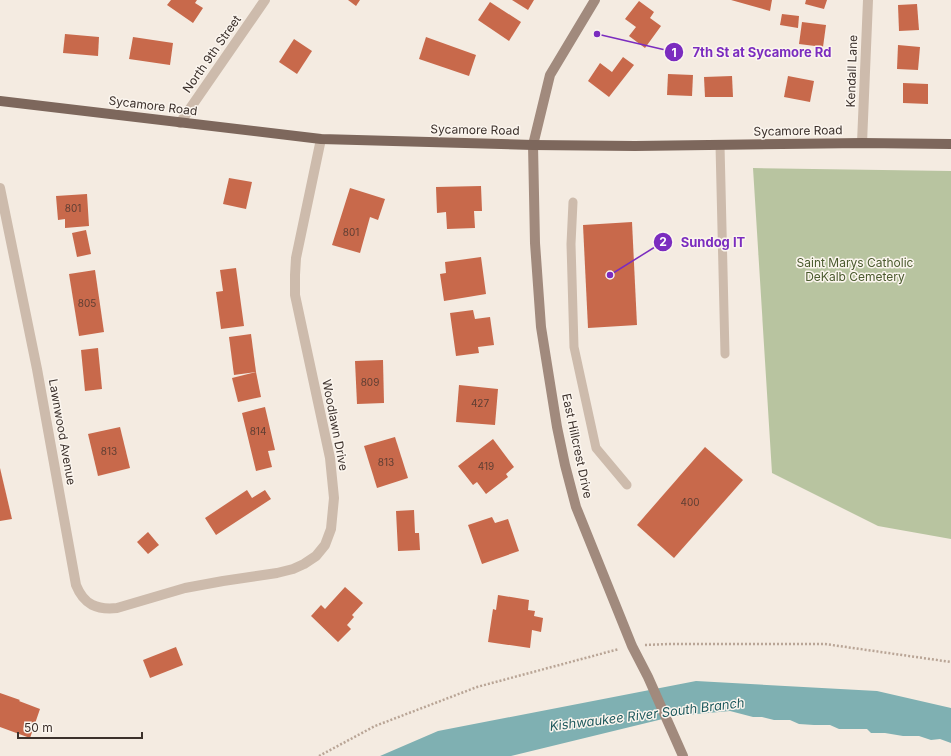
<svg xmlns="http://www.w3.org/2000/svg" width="951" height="756" viewBox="0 0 951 756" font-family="Inter,sans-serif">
<rect width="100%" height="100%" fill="#f4ebe1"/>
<path fill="#b8c4a0" d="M753,168L951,171V539L878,526L772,473Z"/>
<path fill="#7fb0b2" d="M696,681L877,691L951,708V743L940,739L931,740L919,736H903L885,733H871L867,729H839L830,725H814L799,724L790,720H774L762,717H753L730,711L675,716L511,756H380L438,731Z"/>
<g fill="#c8694b">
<path d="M171,0H197L195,3L203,8L193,23L167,5Z"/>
<path d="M348,0H360L356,6Z"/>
<path d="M512,0H534L528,10Z"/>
<path d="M731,0H772L770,11Z"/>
<path d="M806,0H827L824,9L805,4Z"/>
<path d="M639,1L654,12L650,18L661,26L645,48L629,36L636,27L625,19Z"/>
<path d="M490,2L521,22L509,41L478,20Z"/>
<path d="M917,4L919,30L899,31L898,5Z"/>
<path d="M782,14L799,16L798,28L780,25Z"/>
<path d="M802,22L826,25L823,47L799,44Z"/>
<path d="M65,34L99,37L98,56L63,53Z"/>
<path d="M133,37L173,43L170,65L129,59Z"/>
<path d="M426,37L476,55L469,76L419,59Z"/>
<path d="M294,39L312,51L297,74L279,62Z"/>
<path d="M898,45L920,47L918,70L897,69Z"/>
<path d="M623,57L634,65L609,97L588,81L600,63L612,72Z"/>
<path d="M668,74L693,75L692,96L667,95Z"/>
<path d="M732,76L733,97H705L704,77Z"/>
<path d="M788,76L814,81L810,102L784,97Z"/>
<path d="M903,83L928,84V104L903,103Z"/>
<path d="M229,178L252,182L246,209L223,204Z"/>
<path d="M481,186L482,211H474L475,228L447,229L446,212L437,213L436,187Z"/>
<path d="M350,188L385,199L378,220L370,217L360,253L332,245Z"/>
<path d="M87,194L89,226L65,228V219L58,220L56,196Z"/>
<path d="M632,222L637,325L588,328L583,225Z"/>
<path d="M86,230L91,254L77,257L72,233Z"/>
<path d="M481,257L486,294L444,301L440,274L446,273L445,262Z"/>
<path d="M236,268L244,326L221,329L216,292L223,291L220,270Z"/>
<path d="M95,270L104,332L79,336L69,274Z"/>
<path d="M473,310L475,319L490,317L494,345L478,347L479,353L456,356L450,313Z"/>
<path d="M251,334L256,372L234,375L229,337Z"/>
<path d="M98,348L102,389L85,391L81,350Z"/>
<path d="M383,360L384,403L357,404L355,361Z"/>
<path d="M256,372L261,397L238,402L232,378Z"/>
<path d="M459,385L498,389L495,425L456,422Z"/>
<path d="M265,407L275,450L268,451L272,467L256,471L242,413Z"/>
<path d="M120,427L130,468L98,476L88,434Z"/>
<path d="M395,437L408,478L377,488L364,446Z"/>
<path d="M493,439L514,467L506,474L508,477L486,494L477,482L473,485L458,466Z"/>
<path d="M705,447L743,480L674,558L637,525Z"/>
<path d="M0,468L12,519L0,521Z"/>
<path d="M247,490L252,498L265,490L271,499L216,535L205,518Z"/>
<path d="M414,510L415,533H419L420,550L398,551L396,511Z"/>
<path d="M492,517L495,523L508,519L519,551L482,564L468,525Z"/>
<path d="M148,532L159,545L148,554L137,542Z"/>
<path d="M345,587L363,603L352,615L354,617L347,625L351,629L338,642L311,616L321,605L325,609Z"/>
<path d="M498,595L529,600L528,610L535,611L534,616L543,618L541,632L532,630L530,648L488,642L493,609L496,610Z"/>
<path d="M176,647L183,665L150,678L143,660Z"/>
<path d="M0,693L20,700L19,701L40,709L30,738L0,727Z"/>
</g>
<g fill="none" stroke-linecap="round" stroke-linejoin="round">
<g stroke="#b9a596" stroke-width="2.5" stroke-dasharray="2 2" stroke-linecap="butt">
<path d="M645,645L668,644H825L951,662"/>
<path d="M319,756L375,726L477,687L619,649"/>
</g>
<g stroke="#cdbbac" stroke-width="9">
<path d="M720,145L725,354"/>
<path d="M573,202L571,244L574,347L596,448L627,485"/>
</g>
<g stroke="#cdbbac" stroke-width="10">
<path d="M180,123L265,0"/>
<path d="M862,143L868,0"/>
<path d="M0,188L37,369L76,585C84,605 97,610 117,608L185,588L223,581L277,573L293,569L304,564L316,556L325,545L331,529L334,498L330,458L295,295V275L296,258L321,139"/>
</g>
<path stroke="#a18a7d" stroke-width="10" d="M595,0L550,75L533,145L535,243L541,327L557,427L565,465L576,507L632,646L648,677L683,756"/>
<path stroke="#7d675c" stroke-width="10" d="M0,101L321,139L533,145L635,146L862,143L951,144"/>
</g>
<g text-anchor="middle" stroke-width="3" stroke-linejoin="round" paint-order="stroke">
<g font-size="10" fill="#5e3e33">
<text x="73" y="212">801</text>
<text x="351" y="236">801</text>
<text x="87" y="307">805</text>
<text x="370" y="386">809</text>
<text x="480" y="407">427</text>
<text x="258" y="435">814</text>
<text x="109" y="455">813</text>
<text x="386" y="466">813</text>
<text x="486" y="470">419</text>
<text x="690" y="506">400</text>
</g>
<g font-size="12" fill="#3b302b" stroke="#fbf5ee">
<text transform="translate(212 54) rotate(-55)" y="4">North 9th Street</text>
<text transform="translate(852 71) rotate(-88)" y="4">Kendall Lane</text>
<text transform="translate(153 106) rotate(7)" y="4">Sycamore Road</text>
<text transform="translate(475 130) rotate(1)" y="4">Sycamore Road</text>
<text transform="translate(798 131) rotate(-1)" y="4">Sycamore Road</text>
<text transform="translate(335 425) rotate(79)" y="4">Woodlawn Drive</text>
<text transform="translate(62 432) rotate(80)" y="4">Lawnwood Avenue</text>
<text transform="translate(577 446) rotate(78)" y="4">East Hillcrest Drive</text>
</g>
<g font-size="12" fill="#4a5a2e" stroke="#fbf5ee">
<text x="855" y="267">Saint Marys Catholic<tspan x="855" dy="14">DeKalb Cemetery</tspan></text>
</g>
<g font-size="13" font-style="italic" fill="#1f5a5e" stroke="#fbf5ee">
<text transform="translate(647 714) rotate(-7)" y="5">Kishwaukee River South Branch</text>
</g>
</g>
<path fill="none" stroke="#7b2cbf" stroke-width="1.5" d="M597 34L674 52M610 275L663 242"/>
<g fill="#7b2cbf" stroke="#fbf5ee" stroke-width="1.5">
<circle cx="597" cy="34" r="4"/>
<circle cx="610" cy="275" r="4"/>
<circle cx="674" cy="52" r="10"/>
<circle cx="663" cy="242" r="10"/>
</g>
<g font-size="12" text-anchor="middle" font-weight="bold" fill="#fff">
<text x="674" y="57">1</text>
<text x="663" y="246">2</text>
</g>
<g font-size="13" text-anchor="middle" font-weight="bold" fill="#7b2cbf" stroke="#fbf5ee" stroke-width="3" stroke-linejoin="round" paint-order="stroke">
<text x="762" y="57">7th St at Sycamore Rd</text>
<text x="713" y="247">Sundog IT</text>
</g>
<path d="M18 732v6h124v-6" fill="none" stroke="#3b302b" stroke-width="2"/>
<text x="24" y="732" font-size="12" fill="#3b302b" stroke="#fbf5ee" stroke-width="3" paint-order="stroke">50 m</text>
</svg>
